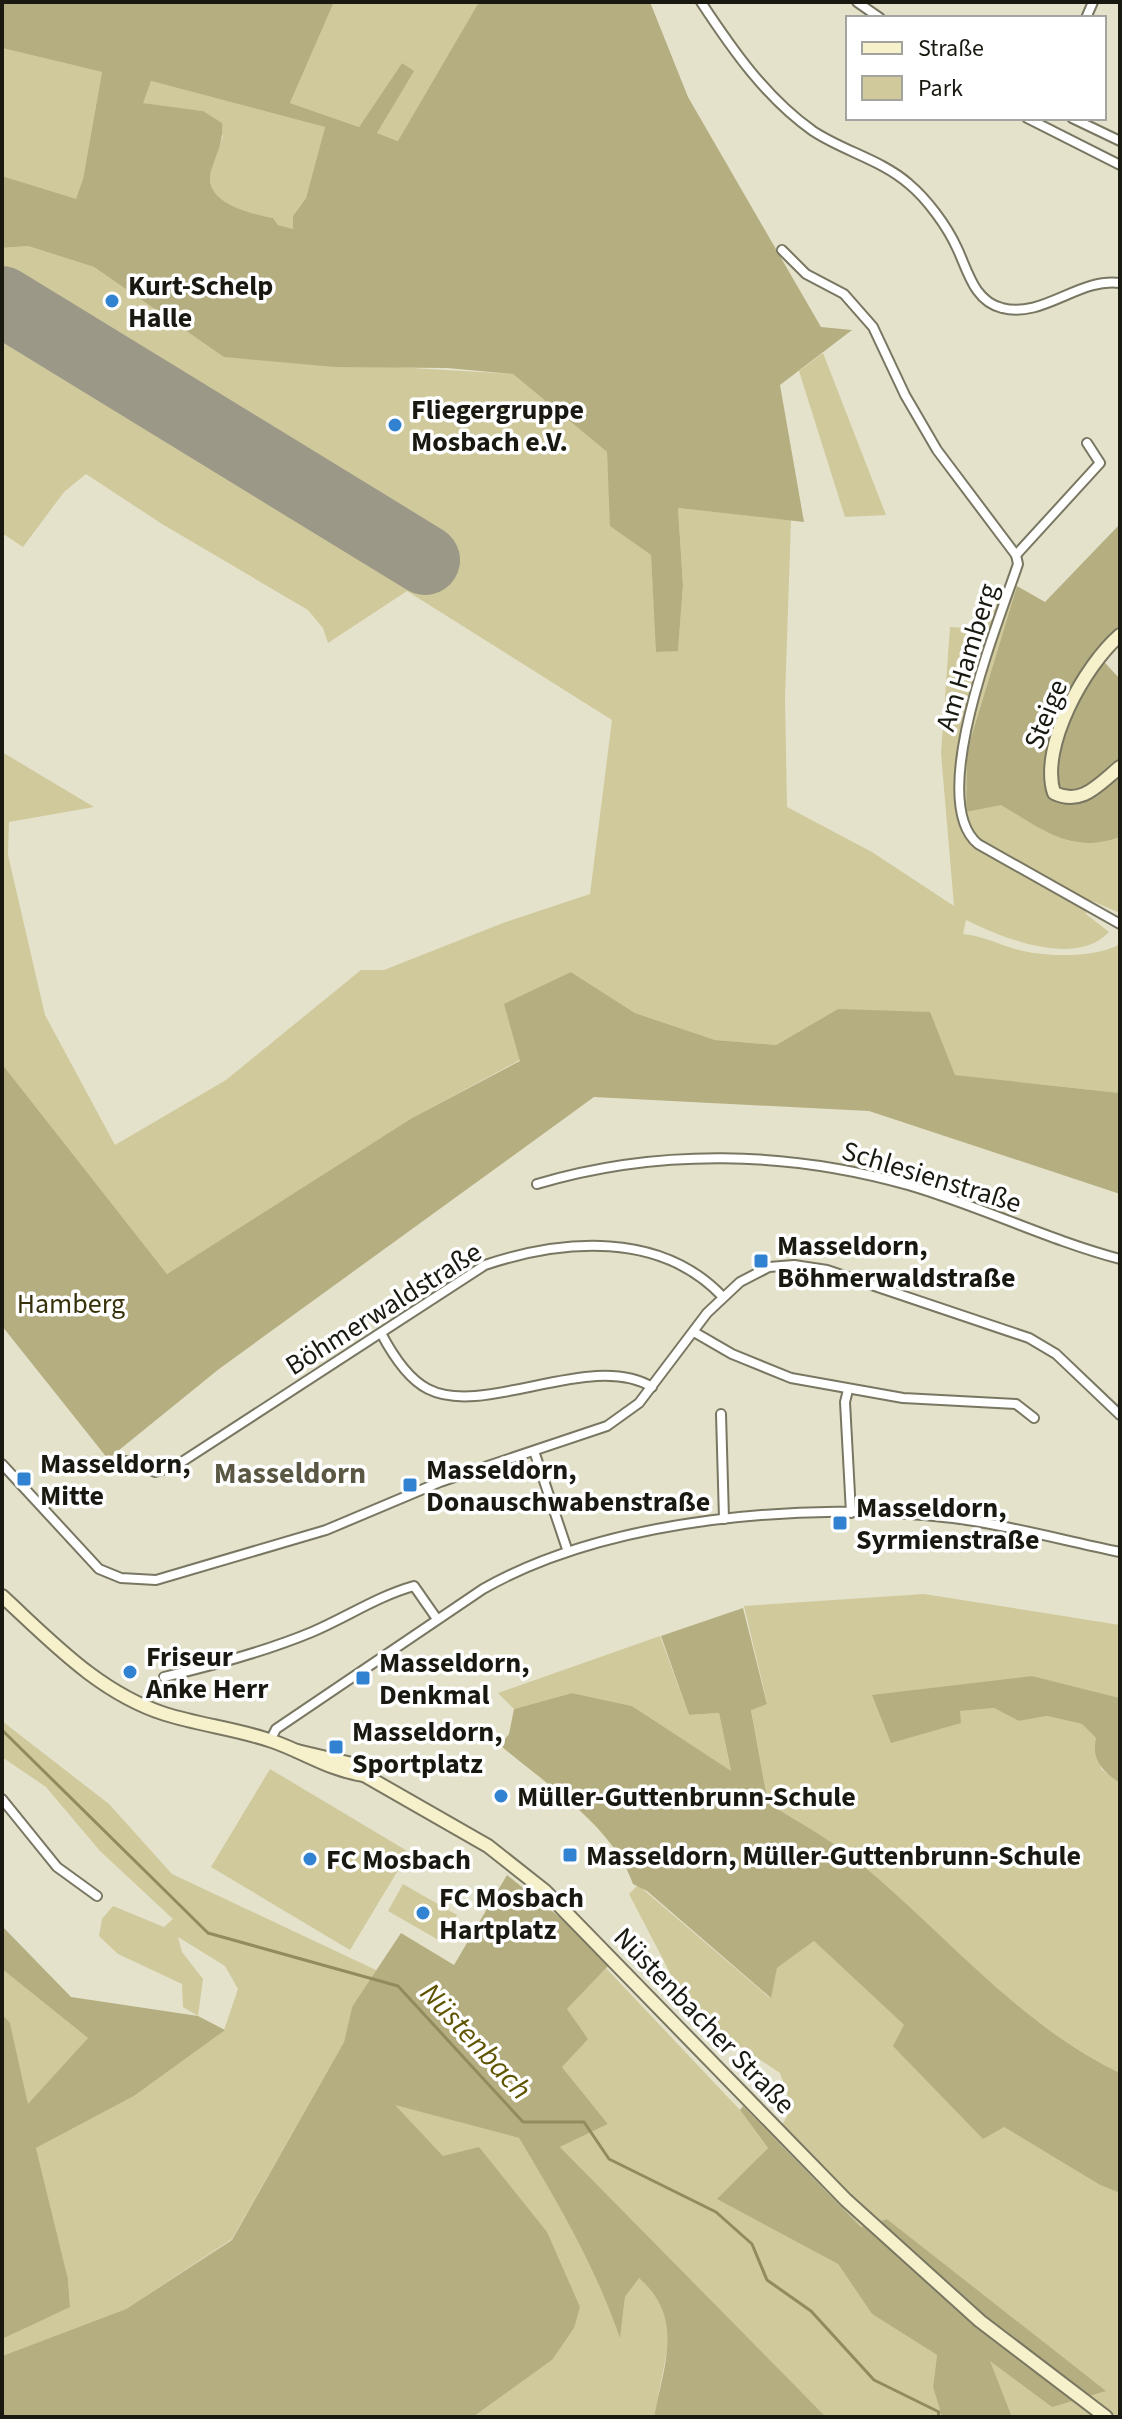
<svg xmlns="http://www.w3.org/2000/svg" width="1122" height="2419" viewBox="0 0 1122 2419" font-family="'Source Sans 3',sans-serif">
<rect width="100%" height="100%" fill="#e5e2cb"/>
<g fill="#d0c99c">
<path d="M334,2H479L399,141L377,133L413,71L402,63L359,127L290,103Z"/>
<path d="M2,48L102,72L83,179L76,200L2,176Z"/>
<path d="M151,81L325,127L306,198L293,216V229L278,225L273,218C251,214 206,205 210,174C212,161 219,148 223,136L203,111L142,103Z"/>
<path d="M28,246L94,267L225,357L513,374L607,452L611,526L651,555L657,652L678,650L683,585L678,508L791,520L785,698L787,807L872,852L954,906L941,753L950,627L963,628L1017,586L967,751L966,812L1001,804C1042,829 1070,855 1120,837V913L1092,901L1086,914L1109,932C1076,968 1002,938 966,920L963,934C986,936 1005,948 1028,952C1054,957 1099,957 1120,944V1093L954,1075L838,1009L776,1045L715,1040L635,1013L571,972L520,1060L412,1118L167,1274L2,1064V752L94,807L9,822L8,855L45,1015L115,1145L226,1080L361,970H384L503,923L590,894L612,720L407,591L328,643L323,628L308,610L162,524L86,474L64,492L23,547L2,533V248Z"/>
<path d="M823,353L886,515L845,517L799,371Z"/>
<path d="M924,1594L1120,1625V1698L1031,1676L959,1711L994,1708L1019,1721L1047,1716L1082,1724L1096,1738L1101,1769L1120,1783V2073C1019,2025 945,1933 860,1863C832,1840 798,1822 768,1803L751,1709L767,1703L744,1606Z"/>
<path d="M660,1636L689,1715L719,1713L731,1772L632,1706L572,1693L514,1709L498,1693Z"/>
<path d="M2,1721L109,1804L172,1874L378,1971L352,2007L344,2042L232,2239L126,2309L2,2356V2339L70,2306L68,2279L36,2148L134,2096L224,2030L238,1989L225,1966L178,1937L182,1952L203,1979L198,2016L183,2007L182,1984L118,1954L99,1936L102,1919L113,1906L164,1927L173,1919L100,1851L46,1787L2,1757Z"/>
<path d="M270,1769L409,1852L350,1950L211,1867Z"/>
<path d="M403,1884L457,1915L442,1942L388,1911Z"/>
<path d="M638,1885L770,1998L777,1968L814,1941L905,2026L1004,2127L1100,2185L1120,2193V2417H1012L989,2360L1105,2391L887,2219L861,2227L775,2137L792,2108L780,2073L721,2034L680,1992L629,1894Z"/>
<path d="M606,1968L740,2110L768,2148L718,2199L838,2264L872,2314L937,2355L933,2387L942,2417H826L560,2147L608,2124L562,2067L567,2009Z"/>
<path d="M2,1969L88,2038L28,2105L10,2023L2,2014Z"/>
<path d="M393,2104L519,2138C558,2202 594,2265 620,2336L625,2297L639,2277L662,2301L670,2336L654,2417H473L552,2360L443,2156Z"/>
</g>
<g fill="#b5ae80" fill-rule="evenodd">
<path d="M2,2H334L290,103L359,127L402,63L414,71L377,133L398,141L479,2H650L688,97L821,327L852,330L780,385L804,522L678,508L683,585L678,651L656,652L651,555L610,526L607,452L513,374L447,368L335,367L224,357L94,267L28,246L2,248V176L76,199L83,179L102,72L2,48ZM151,81L325,127L306,198L293,216V229L278,225L273,218C252,214 202,203 211,171C216,154 224,141 222,123L203,111L143,103Z"/>
<path d="M1120,524V625L1094,651L1120,679V837C1070,855 1042,829 1001,805L966,812L967,751L1017,586L1045,602Z"/>
<path d="M571,972L635,1013L715,1040L776,1045L838,1009L930,1012L955,1075L1120,1093V1194L869,1111L594,1097L219,1369L108,1459L2,1326V1064L167,1274L412,1118L520,1061L504,1004Z"/>
<path d="M743,1608L767,1704L751,1710L768,1803C798,1822 832,1840 860,1863C945,1933 1019,2025 1120,2073V2193L1100,2185L1004,2127L983,2139L893,2046L904,2025L814,1941L777,1968L771,1998L647,1891L633,1884C612,1824 547,1786 500,1745L509,1734L514,1709L572,1693L632,1706L731,1771L719,1713L689,1715L661,1636Z"/>
<path d="M1032,1676L1120,1698V1783C1103,1772 1091,1760 1096,1738L1082,1724L1047,1716L1019,1721L994,1708L960,1711L961,1723L891,1743L872,1695Z"/>
<path d="M507,1875L568,1924L610,1964L567,2009L588,2039L562,2067L608,2124L560,2147L826,2417H654C664,2364 685,2318 639,2278L625,2297L620,2338C595,2266 558,2203 519,2138L395,2105L443,2156L479,2147L547,2232L580,2307L574,2328L552,2360L473,2417H2V2356L126,2309L232,2240L344,2042L352,2007L401,1933L454,1965Z"/>
<path d="M2,1926L71,1997L198,2016L225,2030L134,2096L36,2148L68,2279L70,2307L2,2339V2014L10,2023L28,2104L88,2038L2,1969Z"/>
<path d="M743,2106L861,2227L887,2219L1106,2391L1052,2407L990,2361L1012,2417H942L933,2387L937,2355L872,2314L838,2264L717,2199L768,2148L740,2110Z"/>
</g>
<g fill="none" stroke-linecap="round" stroke-linejoin="round">
<path stroke="#928b5e" stroke-width="3" d="M2,1730L208,1933L398,1986L523,2122H584L609,2159L716,2212L752,2244L767,2280L811,2311L874,2380L939,2412L938,2417"/>
<path stroke="#9b9887" stroke-width="70" d="M2,301L425,560"/>
<defs>
<g id="street">
<path d="M701,2C732,49 766,98 813,131C843,151 882,160 909,184C927,199 947,226 957,248C968,271 974,301 1002,308C1042,319 1080,277 1120,283"/>
<path d="M857,2L880,18"/>
<path d="M1086,18L1093,2"/>
<path d="M1027,118L1120,165"/>
<path d="M1072,118L1120,141"/>
<path d="M782,250L806,274L844,294L873,327L905,395L937,450L1016,555L1018,564C999,621 925,800 978,844L1120,924"/>
<path d="M1016,555L1100,463L1087,443"/>
<path d="M537,1184C658,1148 788,1151 908,1185C980,1206 1048,1240 1120,1259"/>
<path d="M694,1332L732,1354L791,1378L903,1398L1016,1404L1034,1418"/>
<path d="M381,1333C391,1352 408,1379 428,1389C484,1418 592,1350 652,1387"/>
<path d="M848,1390L845,1402L851,1513"/>
<path d="M721,1414L724,1519"/>
<path d="M534,1451L567,1549"/>
<path d="M126,1461L155,1472L174,1467L485,1265C563,1239 660,1231 722,1296"/>
<path d="M2,1464L99,1569L121,1578L156,1580L326,1530L440,1482L607,1426L639,1403L707,1313L740,1282L769,1267L794,1265L827,1270L1029,1338L1056,1354L1120,1415"/>
<path d="M164,1677C215,1665 264,1652 312,1632C347,1617 378,1596 414,1586L437,1619"/>
<path d="M270,1741L276,1729L483,1589C610,1517 809,1501 953,1518C1009,1525 1065,1541 1120,1552"/>
<path d="M2,1799L57,1867L97,1896"/>
</g>
<g id="secondary">
<path d="M1120,635C1085,665 1039,747 1054,793C1082,806 1098,785 1120,767"/>
<path d="M2,1596C51,1641 99,1693 165,1714C200,1725 237,1729 272,1741C304,1752 329,1770 364,1775"/>
<path d="M297,1751L352,1764L364,1775L488,1846L545,1891L846,2200L980,2321L1106,2417"/>
</g>
</defs>
<use href="#street" stroke="#797762" stroke-width="12"/>
<use href="#secondary" stroke="#797762" stroke-width="16"/>
<use href="#street" stroke="#fff" stroke-width="8"/>
<use href="#secondary" stroke="#f6f1cb" stroke-width="12"/>
</g>
<g fill="#3183d2" stroke="#fff" stroke-width="3">
<circle cx="112" cy="301" r="8"/>
<circle cx="395" cy="425" r="8"/>
<rect x="753" y="1253" width="16" height="16" rx="4"/>
<rect x="16" y="1471" width="16" height="16" rx="4"/>
<rect x="402" y="1477" width="16" height="16" rx="4"/>
<rect x="832" y="1515" width="16" height="16" rx="4"/>
<circle cx="130" cy="1672" r="8"/>
<rect x="355" y="1670" width="16" height="16" rx="4"/>
<rect x="328" y="1739" width="16" height="16" rx="4"/>
<circle cx="501" cy="1796" r="8"/>
<rect x="562" y="1847" width="16" height="16" rx="4"/>
<circle cx="310" cy="1859" r="8"/>
<circle cx="423" cy="1913" r="8"/>
</g>
<g text-anchor="middle" stroke-width="7" stroke-linejoin="round" paint-order="stroke">
<g font-size="28" font-weight="bold" fill="#1a1911" stroke="#fff" text-anchor="start">
<text x="128" y="295">Kurt-Schelp<tspan x="128" dy="32">Halle</tspan></text>
<text x="411" y="419">Fliegergruppe<tspan x="411" dy="32">Mosbach e.V.</tspan></text>
<text x="777" y="1255">Masseldorn,<tspan x="777" dy="32">Böhmerwaldstraße</tspan></text>
<text x="40" y="1473">Masseldorn,<tspan x="40" dy="32">Mitte</tspan></text>
<text x="426" y="1479">Masseldorn,<tspan x="426" dy="32">Donauschwabenstraße</tspan></text>
<text x="856" y="1517">Masseldorn,<tspan x="856" dy="32">Syrmienstraße</tspan></text>
<text x="146" y="1666">Friseur<tspan x="146" dy="32">Anke Herr</tspan></text>
<text x="379" y="1672">Masseldorn,<tspan x="379" dy="32">Denkmal</tspan></text>
<text x="352" y="1741">Masseldorn,<tspan x="352" dy="32">Sportplatz</tspan></text>
<text x="517" y="1806">Müller-Guttenbrunn-Schule</text>
<text x="586" y="1865">Masseldorn, Müller-Guttenbrunn-Schule</text>
<text x="326" y="1869">FC Mosbach</text>
<text x="439" y="1907">FC Mosbach<tspan x="439" dy="32">Hartplatz</tspan></text>
</g>
<g font-size="28" fill="#1a1911" stroke="#fff">
<text transform="translate(966 657) rotate(-73)" y="10">Am Hamberg</text>
<text transform="translate(1045 714) rotate(-68)" y="10">Steige</text>
<text transform="translate(932 1176) rotate(17)" y="10">Schlesienstraße</text>
<text transform="translate(383 1308) rotate(-32)" y="10">Böhmerwaldstraße</text>
<text transform="translate(705 2020) rotate(46)" y="10">Nüstenbacher Straße</text>
</g>
<g font-size="28" fill="#38320b" stroke="#fff">
<text x="71" y="1313">Hamberg</text>
</g>
<g font-size="30" font-weight="bold" fill="#5a5743" stroke="#fff">
<text x="290" y="1483">Masseldorn</text>
</g>
<g font-size="30" font-style="italic" fill="#5f5400" stroke="#fff">
<text transform="translate(476 2041) rotate(47)" y="10">Nüstenbach</text>
</g>
</g>
<rect width="1122" height="2419" fill="none" stroke="#1a1911" stroke-width="8"/>
<rect x="846" y="16" width="260" height="104" fill="#ffffff" stroke="#a3a3a0" stroke-width="2"/>
<rect x="862" y="42" width="40" height="12" fill="#f6f1cb" stroke="#a3a3a0" stroke-width="2"/>
<text x="918" y="56" font-size="24" fill="#1a1911">Straße</text>
<rect x="862" y="76" width="40" height="24" fill="#d0c99c" stroke="#a3a3a0" stroke-width="2"/>
<text x="918" y="96" font-size="24" fill="#1a1911">Park</text>
</svg>
